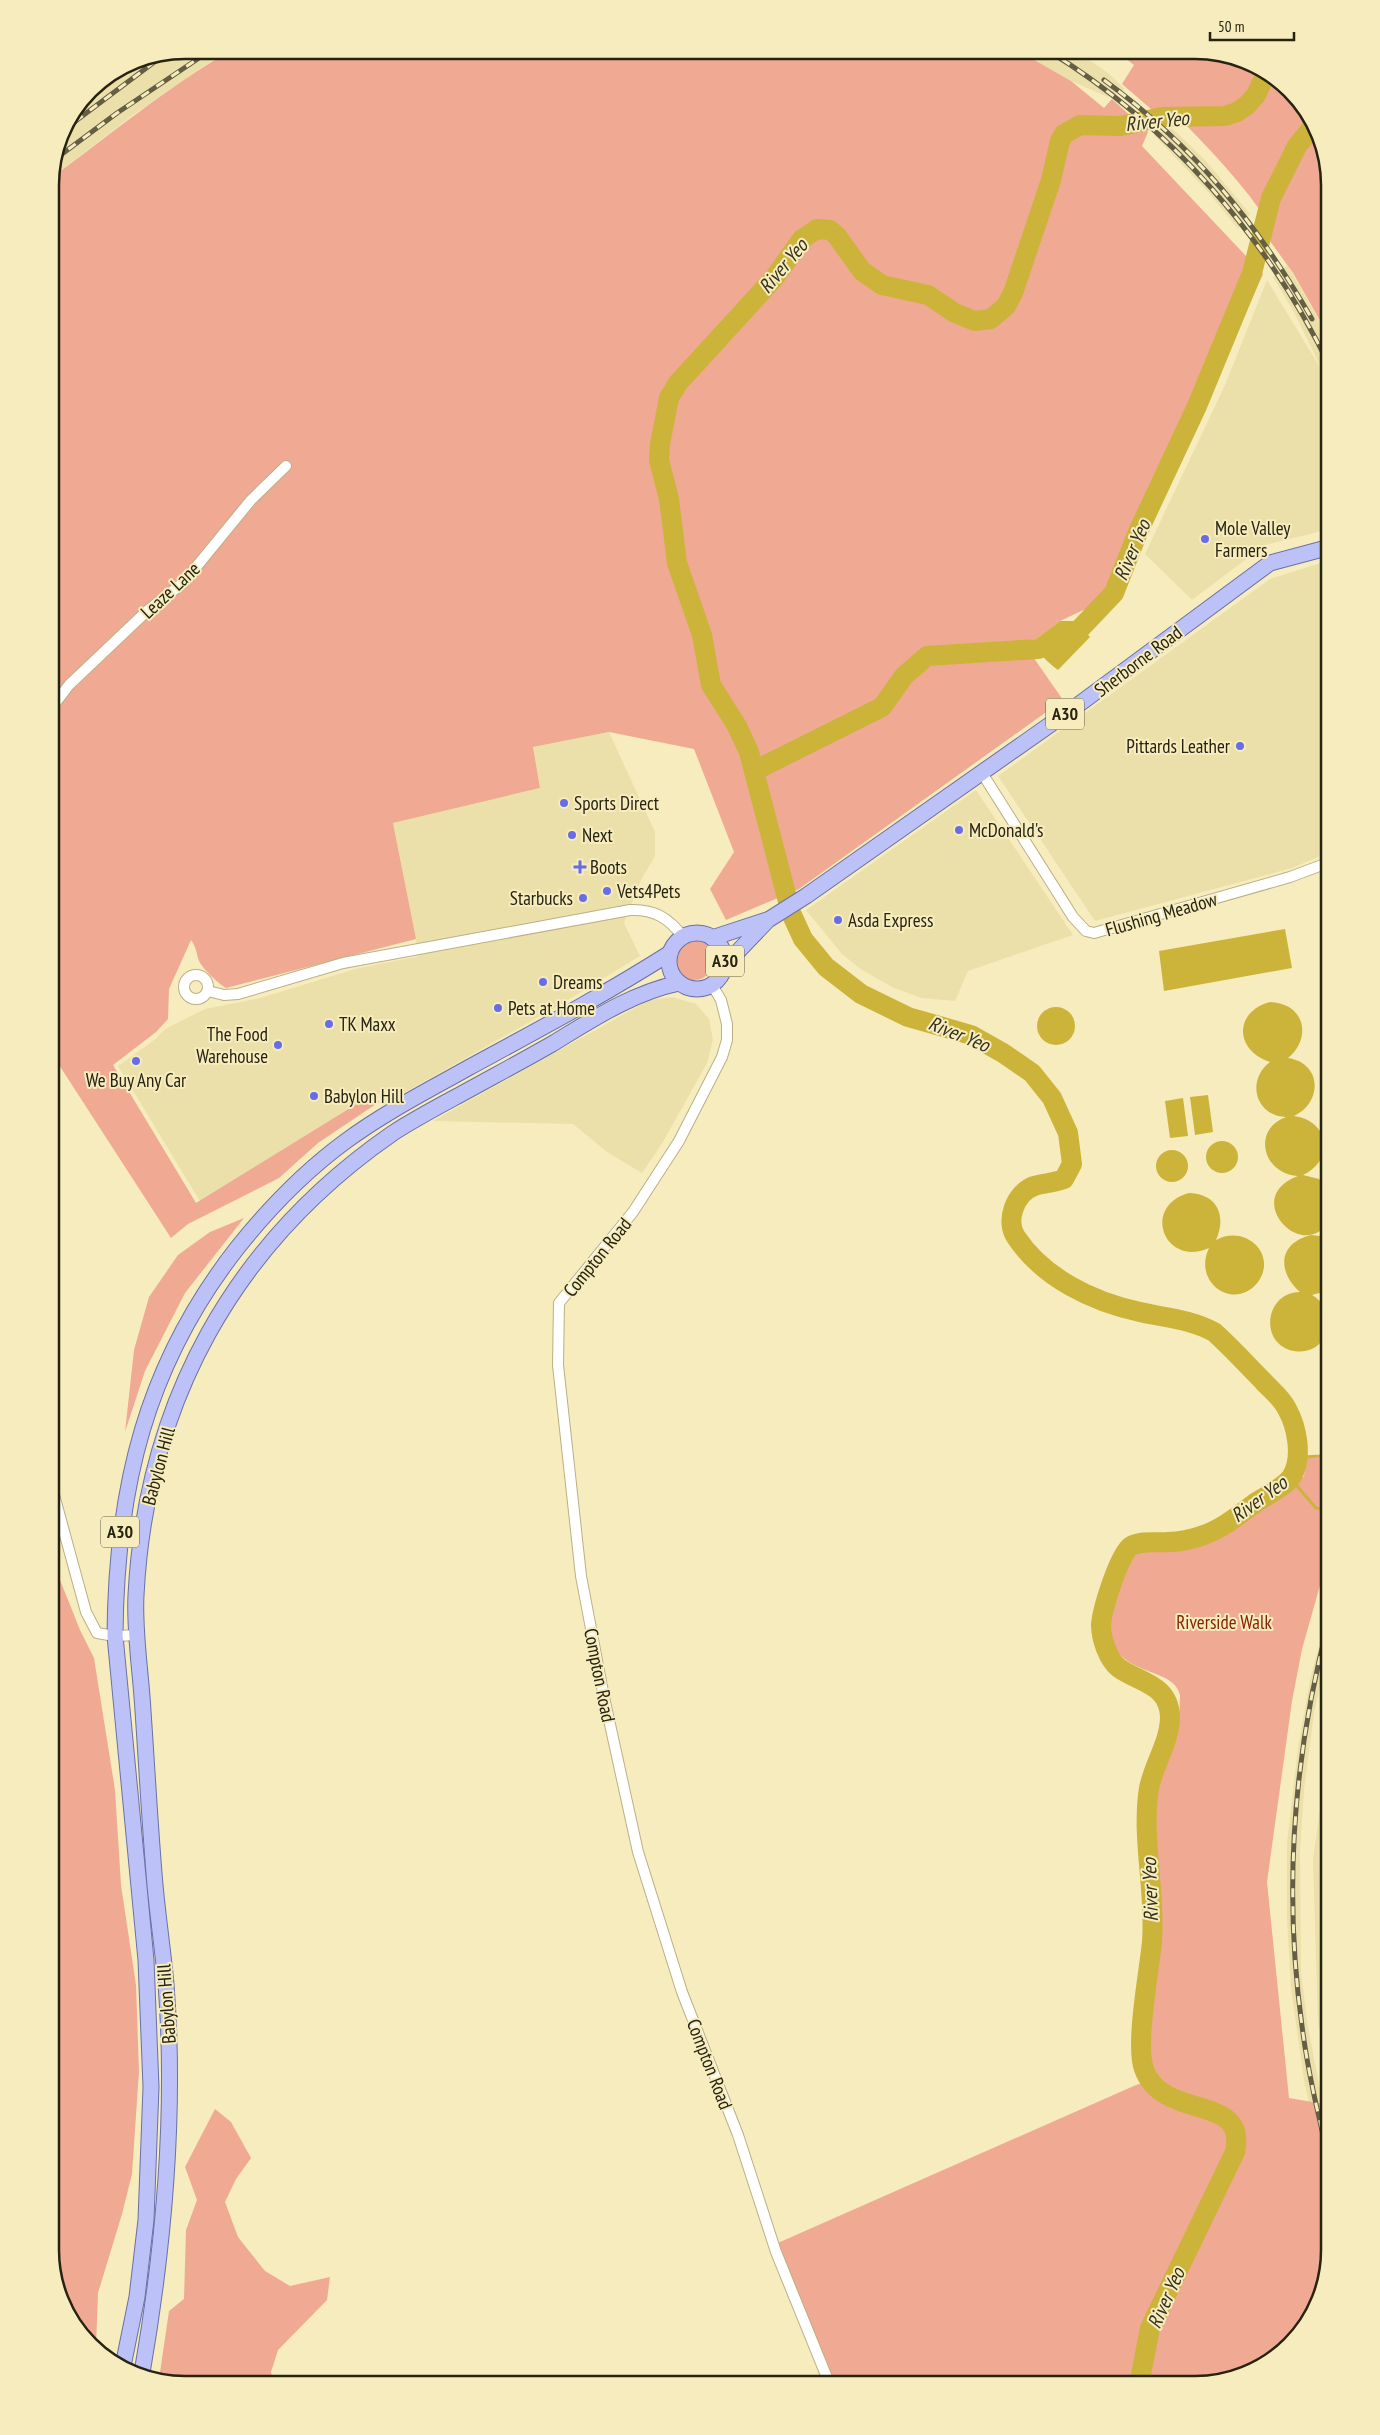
<svg xmlns="http://www.w3.org/2000/svg" width="1380" height="2435" viewBox="0 0 1380 2435" font-family="'PT Sans Narrow',sans-serif">
<rect width="100%" height="100%" fill="#f6ecbd"/>
<g fill="#ece0aa">
<path d="M185,50H232L205,65L133,115L50,179L60,133L75,112L149,57Z"/>
<path d="M1017,50H1075L1108,73L1125,89L1108,97L1071,81Z"/>
<path d="M1172,128L1206,161L1250,214L1238,229L1210,194L1154,135Z"/>
<path d="M1287,265L1330,338V529L1265,545L1192,600L1145,554L1225,385L1267,280L1324,374L1295,314L1273,277Z"/>
<path d="M1330,560V852L1292,868L1095,921L998,776L1270,579Z"/>
<path d="M609,732L655,832V856L641,880L624,923L640,956L558,1006L393,1099L387,1089L201,1203L118,1066L154,1040L165,1029L205,1009L260,998L355,969L419,956L393,823L540,788L533,747Z"/>
<path d="M976,790L1073,935L968,971L955,1001L921,998L892,987L862,970L842,954L806,910Z"/>
<path d="M672,997L696,1004L709,1019L713,1040L707,1063L663,1142L642,1173L607,1152L573,1124L433,1121L649,1000Z"/>
<path d="M1330,1604V1640L1314,1713L1304,1790L1300,1850L1301,1972L1308,2027L1329,2137L1324,2170L1304,2080L1291,1988L1287,1919V1843L1298,1748L1310,1680Z"/>
<path d="M1330,1740V2069L1318,2024L1313,1859Z"/>
</g>
<g fill="#f0a993">
<path d="M232,50H1017L1071,81L1104,108L1112,99L1148,132L1142,146L1263,274L1122,592L1060,621L1036,639L1022,641L1063,700L799,889L726,920L710,889L734,852L694,749L609,732L533,747L540,788L393,823L416,939L226,988C218,983 200,967 198,958C196,951 196,947 191,940L169,989L168,1019L156,1032L113,1065L196,1203L373,1094L379,1102L318,1143L279,1178L188,1224L171,1238L50,1051V179C110,135 167,87 232,50Z"/>
<path d="M1115,50H1204L1270,73L1316,126L1330,185V338L1293,273L1270,241L1272,228C1244,184 1209,148 1172,111L1158,115L1122,84L1134,65Z"/>
<path d="M149,57L75,112L90,89L134,60Z"/>
<circle cx="694" cy="959" r="21"/>
<path d="M244,1218L185,1293L145,1371L125,1432L134,1350L149,1297L178,1255L210,1232Z"/>
<path d="M1330,1437V1500L1321,1513L1330,1517V1550L1302,1649L1292,1701L1267,1882L1289,2098L1330,2105V2250L1307,2325L1254,2371L1195,2385H835L771,2246L1136,2085L1159,2078L1152,2064L1149,2048L1161,1911L1155,1833V1796L1161,1767L1179,1724L1180,1695C1173,1660 1091,1684 1112,1597C1116,1578 1123,1560 1138,1547L1183,1545L1210,1541L1217,1537L1289,1492L1304,1476L1306,1458H1322L1327,1456Z"/>
<path d="M50,1539L58,1575L80,1630L94,1658L115,1790L121,1885L136,1985L139,2071L132,2174L122,2214L98,2293L96,2347L64,2309L50,2250Z"/>
<path d="M215,2109L231,2122L251,2158L236,2179L225,2202L238,2237L265,2271L290,2286L330,2277L327,2300L278,2350L271,2372L274,2385H176L159,2379L169,2311L184,2299L186,2230L197,2200L185,2167Z"/>
</g>
<g fill="#ccb43a">
<path d="M1060,621H1075L1090,637L1058,670C1046,661 1039,655 1036,639Z"/>
<path d="M1285,929L1292,968L1164,991L1159,951Z"/>
<path d="M1330,996V1030L1322,1021V1009Z"/>
<path d="M1270,1002C1304,1003 1313,1037 1288,1058C1322,1063 1323,1102 1294,1116C1329,1121 1336,1159 1303,1175L1319,1179L1330,1191V1219C1305,1266 1239,1198 1298,1176C1262,1174 1252,1129 1286,1117C1255,1116 1246,1080 1270,1062C1235,1051 1233,1012 1270,1002Z"/>
<circle cx="1056" cy="1026" r="19"/>
<path d="M1208,1095L1213,1132L1195,1135L1190,1097Z"/>
<path d="M1183,1098L1188,1136L1170,1138L1165,1101Z"/>
<circle cx="1222" cy="1157" r="16"/>
<circle cx="1172" cy="1166" r="16"/>
<path d="M1189,1193C1217,1194 1227,1215 1216,1240C1245,1224 1278,1254 1258,1282C1235,1312 1192,1283 1209,1248C1164,1268 1141,1206 1189,1193Z"/>
<path d="M1311,1235L1320,1236L1330,1240V1290L1312,1295C1341,1312 1328,1357 1294,1351C1258,1344 1265,1292 1300,1292C1277,1272 1278,1243 1311,1235Z"/>
</g>
<g fill="none" stroke-linecap="round" stroke-linejoin="round">
<g stroke="#ccb43a" stroke-width="3">
<path d="M1298,1457L1325,1456"/>
<path d="M1291,1479L1316,1508L1330,1511"/>
</g>
<g stroke="#ccb43a" stroke-width="20">
<path d="M754,771L882,707L904,676L927,656L1038,649L1076,633L1114,593L1138,532L1197,406L1252,273L1271,198L1297,146L1315,124"/>
<path d="M1139,2385L1150,2328L1235,2152C1248,2092 1163,2122 1144,2069C1135,2045 1149,1972 1152,1942C1156,1890 1141,1839 1149,1788C1154,1764 1170,1741 1170,1717C1169,1684 1140,1683 1119,1668C1108,1660 1101,1638 1101,1625C1102,1610 1119,1554 1131,1546C1142,1540 1156,1543 1168,1542C1180,1542 1193,1539 1204,1535C1224,1528 1241,1513 1258,1501C1269,1494 1286,1486 1292,1476C1303,1457 1297,1427 1287,1409C1282,1398 1271,1390 1263,1381C1247,1365 1231,1347 1214,1332C1190,1319 1166,1318 1140,1312C1093,1302 1043,1278 1016,1237C1005,1221 1015,1193 1034,1186C1044,1183 1054,1183 1064,1179L1072,1164L1068,1133L1052,1098L1032,1073L1003,1053L971,1035L908,1017L861,994L826,967L803,939L791,913L749,752L737,726L711,685L702,635L677,563L669,499L659,460L660,444L669,398L678,383L775,277L802,239L817,229L830,230L837,236L862,271L882,285L928,295L955,313L975,321L991,319L1006,306L1013,293L1051,180L1060,141L1064,134L1080,125L1121,126L1162,117L1225,116L1237,112L1247,105L1256,95L1267,72"/>
</g>
<defs>
<g id="street">
<path d="M50,710L69,685L147,611L183,583L251,500L286,466"/>
<path d="M982,773L1073,917L1086,931L1094,933L1290,877L1330,862"/>
<circle cx="196" cy="987" r="12"/>
<path d="M712,985L721,1000L727,1024V1040L722,1057L679,1141L633,1212L559,1303L558,1365L581,1576L604,1697L638,1852L682,1992L738,2135L776,2252L830,2385"/>
<path d="M208,991L224,995L238,994L343,963L630,910C654,909 669,918 683,937"/>
<path d="M50,1480L86,1612L97,1633L115,1636L138,1635"/>
</g>
<g id="primary">
<circle cx="697" cy="961" r="28"/>
<path d="M712,938L767,920"/>
<path d="M725,965L768,920L806,896L1078,705L1270,563L1330,547"/>
<path d="M123,2366L137,2297L146,2220L151,2087L146,1960L115,1636C116,1488 146,1364 238,1247C270,1207 305,1171 346,1141C384,1113 427,1091 468,1068C536,1031 604,995 670,953"/>
<path d="M142,2373C164,2246 176,2113 166,1984C163,1951 158,1918 155,1885C150,1827 147,1769 143,1711C141,1673 134,1633 136,1595C146,1402 234,1243 393,1133C416,1118 441,1105 465,1092C494,1076 524,1060 552,1044C593,1019 632,993 679,983"/>
</g>
</defs>
<use href="#street" stroke="#bab084" stroke-width="12"/>
<use href="#primary" stroke="#6a70a4" stroke-width="17"/>
<use href="#street" stroke="#fff" stroke-width="10"/>
<use href="#primary" stroke="#bcc2f8" stroke-width="15"/>
<defs>
<g id="rail">
<path d="M1047,50C1170,125 1268,238 1330,367"/>
<path d="M1104,80C1195,147 1256,222 1312,319"/>
<path d="M61,132L165,54"/>
<path d="M54,160L117,113L211,50"/>
<path d="M1330,2164C1319,2118 1308,2073 1302,2026C1283,1889 1294,1750 1330,1617"/>
</g>
</defs>
<use href="#rail" stroke="#645f44" stroke-width="5"/>
<use href="#rail" stroke="#f6ecbd" stroke-width="3" stroke-dasharray="9" stroke-linecap="butt"/>
</g>
<g fill="#676de6" stroke="#f6ecbd" stroke-width="2">
<circle cx="1205" cy="539" r="5"/>
<circle cx="1240" cy="746" r="5"/>
<circle cx="564" cy="803" r="5"/>
<circle cx="959" cy="830" r="5"/>
<circle cx="572" cy="835" r="5"/>
<path d="M577.5 859.5h5v5h5v5h-5v5h-5v-5h-5v-5h5z"/>
<circle cx="607" cy="891" r="5"/>
<circle cx="583" cy="898" r="5"/>
<circle cx="838" cy="920" r="5"/>
<circle cx="543" cy="982" r="5"/>
<circle cx="498" cy="1008" r="5"/>
<circle cx="329" cy="1024" r="5"/>
<circle cx="278" cy="1045" r="5"/>
<circle cx="136" cy="1061" r="5"/>
<circle cx="314" cy="1096" r="5"/>
</g>
<g text-anchor="middle" stroke-width="4" stroke-linejoin="round" paint-order="stroke">
<g fill="#f6ecbd" stroke="#645f45" stroke-width="1">
<rect x="1046" y="698.5" width="38" height="31" rx="4"/>
<rect x="706" y="945.5" width="38" height="31" rx="4"/>
<rect x="101" y="1516.5" width="38" height="31" rx="4"/>
</g>
<g font-size="18" font-weight="bold" fill="#262311">
<text x="1065" y="720">A30</text>
<text x="725" y="967">A30</text>
<text x="120" y="1538">A30</text>
</g>
<g font-size="19" fill="#262311" stroke="#f6ecbd" text-anchor="start">
<text x="1215" y="535">Mole Valley<tspan x="1215" dy="22">Farmers</tspan></text>
<text x="1230" y="753" text-anchor="end">Pittards Leather</text>
<text x="574" y="810">Sports Direct</text>
<text x="969" y="837">McDonald's</text>
<text x="582" y="842">Next</text>
<text x="590" y="874">Boots</text>
<text x="617" y="898">Vets4Pets</text>
<text x="573" y="905" text-anchor="end">Starbucks</text>
<text x="848" y="927">Asda Express</text>
<text x="553" y="989">Dreams</text>
<text x="508" y="1015">Pets at Home</text>
<text x="339" y="1031">TK Maxx</text>
<text x="268" y="1041" text-anchor="end">The Food<tspan x="268" dy="22">Warehouse</tspan></text>
<text x="136" y="1087" text-anchor="middle">We Buy Any Car</text>
<text x="324" y="1103">Babylon Hill</text>
</g>
<g font-size="19" fill="#262311" stroke="#f6ecbd">
<text transform="translate(170 590) rotate(-43)" y="7">Leaze Lane</text>
<text transform="translate(1138 661) rotate(-37)" y="7">Sherborne Road</text>
<text transform="translate(1161 914) rotate(-16)" y="7">Flushing Meadow</text>
<text transform="translate(597 1257) rotate(-51)" y="7">Compton Road</text>
<text transform="translate(158 1466) rotate(-75)" y="7">Babylon Hill</text>
<text transform="translate(600 1675) rotate(79)" y="7">Compton Road</text>
<text transform="translate(166 2004) rotate(-94)" y="7">Babylon Hill</text>
<text transform="translate(710 2064) rotate(69)" y="7">Compton Road</text>
</g>
<g font-size="19" fill="#832401" stroke="#f6ecbd">
<text x="1224" y="1629">Riverside Walk</text>
</g>
<g font-size="20" font-style="italic" fill="#35311c" stroke="#f6ecbd">
<text transform="translate(1157 121) rotate(-6)" y="7">River Yeo</text>
<text transform="translate(783 266) rotate(-50)" y="7">River Yeo</text>
<text transform="translate(1132 550) rotate(-67)" y="7">River Yeo</text>
<text transform="translate(959 1034) rotate(22)" y="7">River Yeo</text>
<text transform="translate(1259 1499) rotate(-36)" y="7">River Yeo</text>
<text transform="translate(1150 1890) rotate(-92)" y="7">River Yeo</text>
<text transform="translate(1166 2298) rotate(-66)" y="7">River Yeo</text>
</g>
</g>
<path d="M0 0H1380V2435H0ZM185 59H1195A126 126 0 0 1 1321 185V2250A126 126 0 0 1 1195 2376H185A126 126 0 0 1 59 2250V185A126 126 0 0 1 185 59Z" fill="#f6ecbd" fill-rule="evenodd"/>
<path fill="none" stroke="#262311" stroke-width="2.5" d="M185 59H1195A126 126 0 0 1 1321 185V2250A126 126 0 0 1 1195 2376H185A126 126 0 0 1 59 2250V185A126 126 0 0 1 185 59Z"/>
<path d="M1210 32v8h84v-8" fill="none" stroke="#262311" stroke-width="2.5"/>
<text x="1218" y="32" font-size="15" fill="#262311" stroke="#f6ecbd" stroke-width="4" paint-order="stroke">50 m</text>
</svg>
